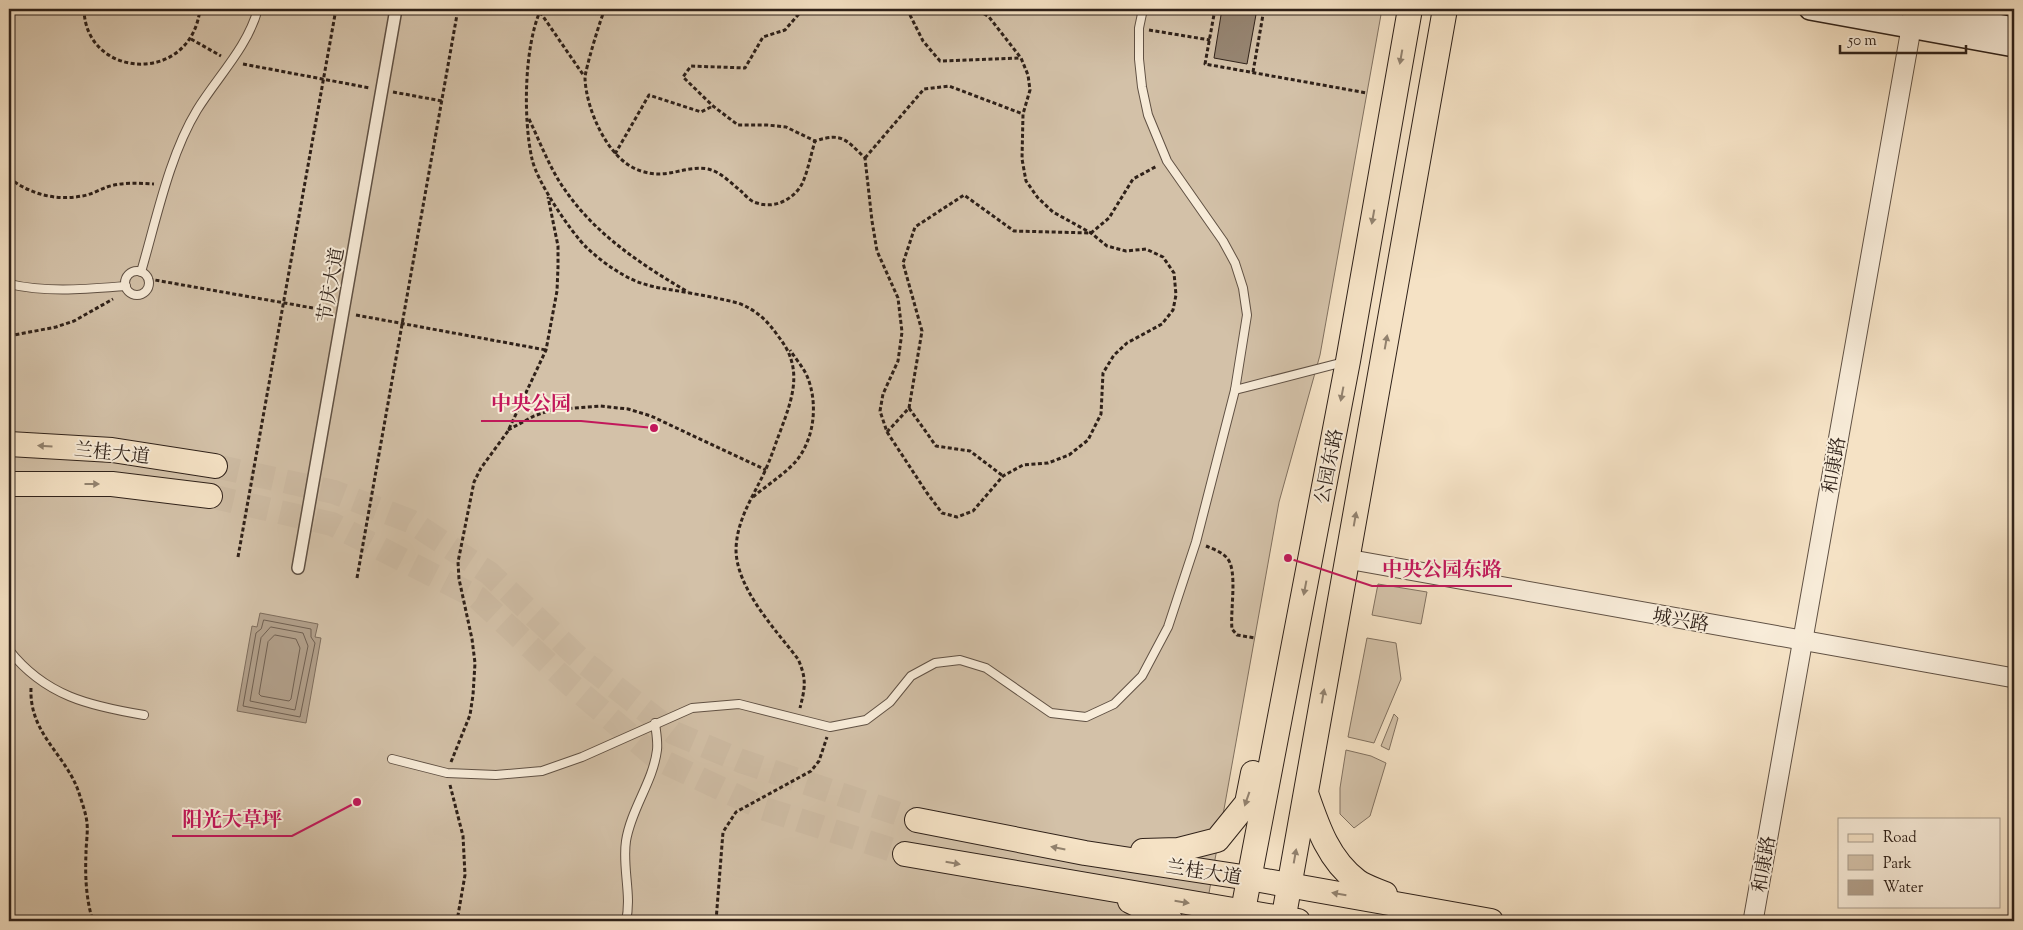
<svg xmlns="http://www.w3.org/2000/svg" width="2023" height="930" viewBox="0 0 2023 930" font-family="'Sorts Mill Goudy','Noto Serif SC',serif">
<rect width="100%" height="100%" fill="#f5e2c5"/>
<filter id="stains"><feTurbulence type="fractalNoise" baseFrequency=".004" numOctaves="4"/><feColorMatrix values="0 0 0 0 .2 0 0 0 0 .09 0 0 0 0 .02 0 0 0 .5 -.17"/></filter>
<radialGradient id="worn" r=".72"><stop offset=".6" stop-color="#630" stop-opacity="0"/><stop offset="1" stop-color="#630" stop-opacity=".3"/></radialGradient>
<g fill="#d3c1a8" stroke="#817160">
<path d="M9,9H1382L1320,355L1279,502L1204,921H9Z"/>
<path d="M1378,584L1427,592L1421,624L1372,615Z"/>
<path d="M1367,638L1396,643L1401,679L1374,743L1348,737Z"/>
<path d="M1394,714L1398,718L1389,750L1381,746Z"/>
<path d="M1346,750L1371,756L1386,763L1370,816L1354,828L1340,814V788Z"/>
</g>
<path fill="#b2a08b" stroke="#7e6d5d" d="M260,613L318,624L315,637L321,638L306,723L237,711L252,626L257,627Z"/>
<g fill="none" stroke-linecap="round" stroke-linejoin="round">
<g stroke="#706052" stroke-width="1">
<path d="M264,620L311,629V637L315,643L300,717L243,706L256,633L261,629Z"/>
<path d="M271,627L303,633L308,646L295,710L250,701L261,638Z"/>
<path d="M275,635L296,639L300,648L291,699L289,701L261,696L259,694L268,642Z"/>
</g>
</g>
<path fill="#968572" stroke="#2f2119" d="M1222,9H1257L1247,64L1214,58Z"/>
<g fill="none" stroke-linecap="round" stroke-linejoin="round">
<g stroke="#cdbba3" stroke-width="24" stroke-dasharray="24 12" stroke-linecap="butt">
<path d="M215,466L334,492L410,521L489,573L581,660L674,733L741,761L917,820"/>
<path d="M210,496L332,524L478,598L570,684L658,759L762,808L905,854"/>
</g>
<defs>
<g id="service">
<circle cx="137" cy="283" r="12"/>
<path d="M141,272C156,221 169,156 197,110C218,76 247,48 258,9"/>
<path d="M9,284C47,293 87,289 126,286"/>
<path d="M1235,390L1344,362"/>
<path d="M9,650C45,696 90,706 144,715"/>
<path d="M392,759L447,773L496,775L542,771L582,757L692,708L739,704L830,727L866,720L890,702L911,676L935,663L960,660L986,668L1051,713L1086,717L1114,704L1142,676L1168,627L1196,542L1235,390L1247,315L1243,288L1235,263L1223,241L1167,161L1148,115L1142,87L1139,59V28L1143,9"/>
<path d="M626,921C632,895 622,867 626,841C631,809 653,782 657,750C658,741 656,732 655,723"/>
</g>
<path id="pedestrian" d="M298,568L396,9"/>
<g id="tertiary">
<path d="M1347,559L2014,678"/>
<path d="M1753,921L1914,12"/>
</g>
<g id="secondary">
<path d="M1810,9L2014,46"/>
<path d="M1911,9L2014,28"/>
</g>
<g id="primary">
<path d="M9,444L112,450L215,466"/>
<path d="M9,484H112L210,496"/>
<path d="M1307,796C1318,828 1329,860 1357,881C1365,887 1376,890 1385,894"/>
<path d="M917,820L1085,853L1249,878L1491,921"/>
<path d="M1143,851L1178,850L1217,840L1247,803L1253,773"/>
<path d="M905,854L1298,921"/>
<path d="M1130,901L1171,921"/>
<path d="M1241,921L1348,361L1410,9"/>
<path d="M1283,921L1445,9"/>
</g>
</defs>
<use href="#service" stroke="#605144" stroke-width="10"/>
<use href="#pedestrian" stroke="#605144" stroke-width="14"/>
<use href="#tertiary" stroke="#605144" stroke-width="21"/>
<use href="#secondary" stroke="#2f2119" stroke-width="24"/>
<use href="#primary" stroke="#2f2119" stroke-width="26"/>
<g stroke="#2f2119" stroke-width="3" stroke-dasharray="4 2.5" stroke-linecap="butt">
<path d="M84,9C85,79 191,86 200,9"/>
<path d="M541,9C524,46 523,119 532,159C537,182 570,231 587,248C600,260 615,271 631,279C650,288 669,289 690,293C706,296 722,299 738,303C756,310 767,320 778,336C804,368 793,397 780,432C775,445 771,458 765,471C753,497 737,519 736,549C736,588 775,629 798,659C807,679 805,688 800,708"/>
<path d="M605,9C601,17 585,70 585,78C586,109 608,161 641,171C668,180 684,165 708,169C721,172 732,184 742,192C746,196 751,202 757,203C774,209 793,200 802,184C808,171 811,154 815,141C843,132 846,140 865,158L872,221L877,251L898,298L902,332L898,361L883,394L880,411L887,432L927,493L942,513L957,517L973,511L1003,476L1023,465L1048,463L1069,455L1088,440L1101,414L1103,373L1114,355L1127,343L1162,324L1173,310L1176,295L1174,273L1163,257L1146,249L1126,251L1107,246L1091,233L1053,212L1038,198L1026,181L1022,159L1023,114L1030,90L1028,75L1021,58L989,17L977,9"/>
<path d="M803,9L785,30L763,37L745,68L691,66L683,77L713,106L738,125H767L786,127L815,141"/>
<path d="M907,9L923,41L940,61L1021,58"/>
<path d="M1215,9L1205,64L1367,93"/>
<path d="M9,12L10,9"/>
<path d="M540,12L584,76"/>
<path d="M1149,30L1210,40"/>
<path d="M191,39L221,56"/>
<path d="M243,64L370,88"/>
<path d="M1253,72L1264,9"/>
<path d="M393,92L442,101"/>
<path d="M529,119C540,142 550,169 565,190C596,235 642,265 688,292"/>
<path d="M615,154L649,95L701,112L713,106"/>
<path d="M865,158L924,89L949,86L1023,114"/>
<path d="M9,178C30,194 55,201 82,196C90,195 99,190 107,187C122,182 138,183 154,184"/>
<path d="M149,279L330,311"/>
<path d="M356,315L546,350"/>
<path d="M9,336L56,327L74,321L113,299"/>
<path d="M909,408L936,446L970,451L1003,476"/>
<path d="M508,430L534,416L551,410L600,406L628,409L651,416L766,470"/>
<path d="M887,432L909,408L922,331L903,263L915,227L964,195L1014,231L1091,233L1109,218L1133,179L1157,166"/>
<path d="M753,497C767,485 785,474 797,460C815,437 818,402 807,376C803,367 795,358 790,350"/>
<path d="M1206,546C1213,549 1222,552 1227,558C1238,570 1230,611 1232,629L1237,635L1255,638"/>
<path d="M238,557L336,9"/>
<path d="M357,578L458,9"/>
<path d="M31,688C29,734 66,754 79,793C82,803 86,813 87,823C88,833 86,844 86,853C85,876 86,900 93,921"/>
<path d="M451,762L470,715L473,695L475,663L472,639L459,579L458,562L474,482L481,468L508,431L546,350L557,291L558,267V246L548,197"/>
<path d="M450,785L463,836L465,875L457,921"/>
<path d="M716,921L723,832L736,812L811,771L819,761L827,737"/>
</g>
<use href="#service" stroke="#f8ecd9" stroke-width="8"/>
<use href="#pedestrian" stroke="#f8ecd9" stroke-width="11"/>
<use href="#tertiary" stroke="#f8ecd9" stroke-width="19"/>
<use href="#secondary" stroke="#f8ecd9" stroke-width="21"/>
<use href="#primary" stroke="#f5e2c5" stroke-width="24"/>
</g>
<defs><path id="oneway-solid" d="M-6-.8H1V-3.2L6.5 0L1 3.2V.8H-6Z" transform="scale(1.25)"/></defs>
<g fill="#92826f">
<use href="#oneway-solid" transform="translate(1401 57) rotate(100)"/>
<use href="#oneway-solid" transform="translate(1373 217) rotate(100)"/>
<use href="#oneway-solid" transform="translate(1386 342) rotate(-80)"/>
<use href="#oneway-solid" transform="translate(1342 394) rotate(101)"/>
<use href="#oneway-solid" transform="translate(45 446) rotate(-177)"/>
<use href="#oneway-solid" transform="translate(92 484)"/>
<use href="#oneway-solid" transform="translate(1355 519) rotate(-80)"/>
<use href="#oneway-solid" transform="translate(1305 588) rotate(101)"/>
<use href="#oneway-solid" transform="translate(1323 696) rotate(-80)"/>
<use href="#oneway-solid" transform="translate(1247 799) rotate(109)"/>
<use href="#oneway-solid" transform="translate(1058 848) rotate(-169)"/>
<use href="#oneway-solid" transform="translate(1295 856) rotate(-80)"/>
<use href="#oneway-solid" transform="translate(953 863) rotate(10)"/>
<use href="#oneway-solid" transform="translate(1339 894) rotate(-170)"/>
<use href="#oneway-solid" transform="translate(1182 902) rotate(9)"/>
</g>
<g text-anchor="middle" stroke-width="4" stroke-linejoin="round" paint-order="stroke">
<g font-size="19" fill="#2f2119" stroke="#f8ecd9">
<text transform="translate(330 285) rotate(-80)" y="7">节庆大道</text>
<text transform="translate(112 452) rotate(6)" y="7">兰桂大道</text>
<text transform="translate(1833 465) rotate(-80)" y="7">和康路</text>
<text transform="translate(1328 466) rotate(-79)" y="7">公园东路</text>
<text transform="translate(1681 619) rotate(10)" y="7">城兴路</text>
<text transform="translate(1763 864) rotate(-80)" y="7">和康路</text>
<text transform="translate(1204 871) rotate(9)" y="7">兰桂大道</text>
</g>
</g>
<path fill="none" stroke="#c2185b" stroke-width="2" d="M654 428L581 421H481M1288 558L1372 586H1512M357 802L292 836H172"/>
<g fill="#c2185b" stroke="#f8ecd9" stroke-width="2">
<circle cx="654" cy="428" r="5"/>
<circle cx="1288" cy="558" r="5"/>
<circle cx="357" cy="802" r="5"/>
</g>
<g font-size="20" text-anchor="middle" font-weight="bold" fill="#c2185b" stroke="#f8ecd9" stroke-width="4" stroke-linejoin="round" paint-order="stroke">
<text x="531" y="410">中央公园</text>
<text x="1442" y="576">中央公园东路</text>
<text x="232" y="826">阳光大草坪</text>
</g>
<rect width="2023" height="930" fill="none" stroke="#f5e2c5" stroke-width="30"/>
<rect x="10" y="10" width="2003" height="910" fill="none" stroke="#2f2119" stroke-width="2.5"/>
<rect x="15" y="15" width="1993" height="900" fill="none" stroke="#2f2119"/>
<rect x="1838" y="818" width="162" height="90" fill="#f8ecd9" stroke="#a89b8c"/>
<rect x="1848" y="834" width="25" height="8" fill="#f5e2c5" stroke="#a89b8c"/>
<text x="1883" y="842" font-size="15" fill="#2f2119">Road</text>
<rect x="1848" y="855" width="25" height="15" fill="#d3c1a8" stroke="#a89b8c"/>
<text x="1883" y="868" font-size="15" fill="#2f2119">Park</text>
<rect x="1848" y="880" width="25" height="15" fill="#b2a08b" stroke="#a89b8c"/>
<text x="1883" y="892" font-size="15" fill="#2f2119">Water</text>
<path d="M1840 45v8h126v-8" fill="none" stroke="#2f2119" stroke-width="2.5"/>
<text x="1848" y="45" font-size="15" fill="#2f2119" stroke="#f8ecd9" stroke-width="4" paint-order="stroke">50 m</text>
<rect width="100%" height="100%" filter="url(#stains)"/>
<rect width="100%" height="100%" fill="url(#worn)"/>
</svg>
